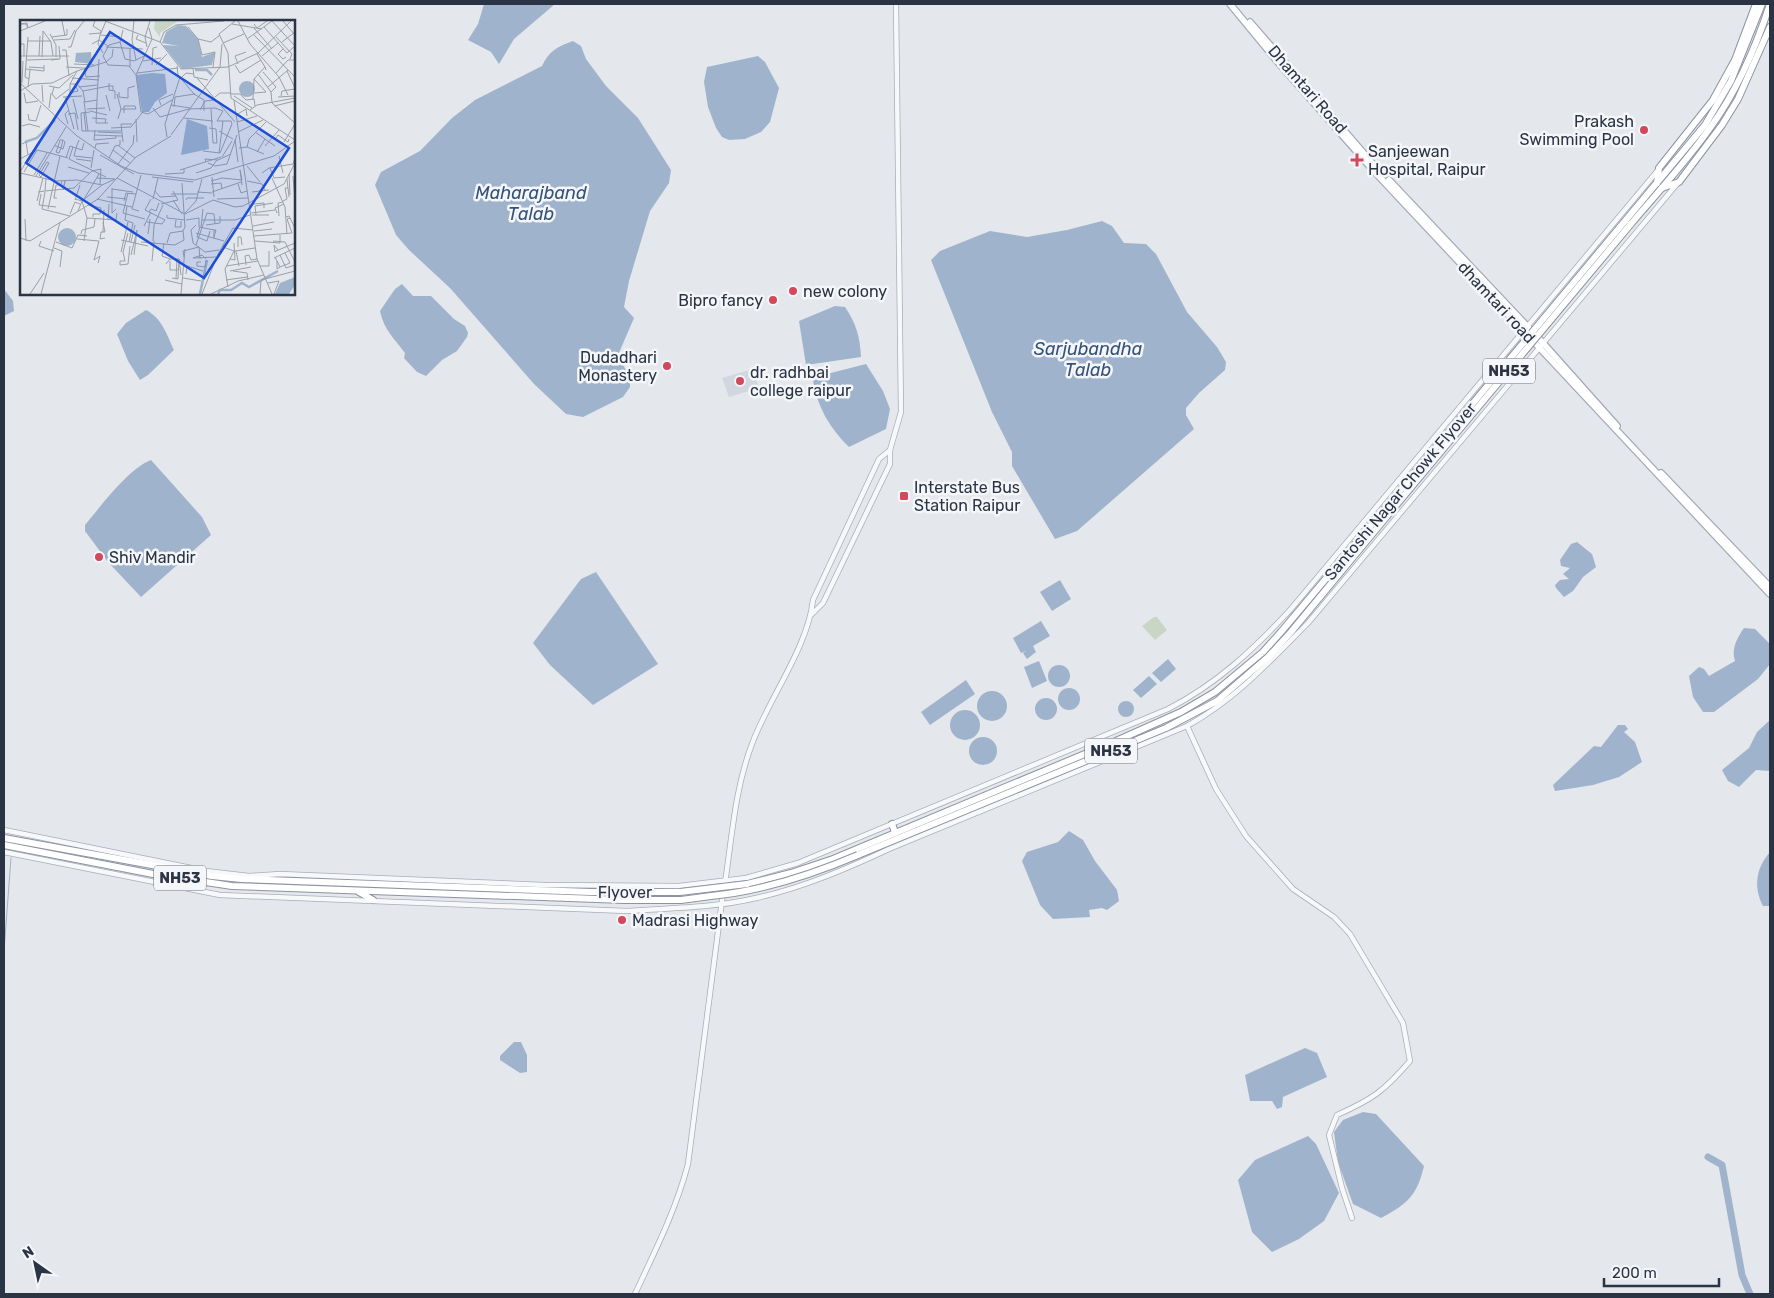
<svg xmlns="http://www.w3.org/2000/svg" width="1774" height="1298" viewBox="0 0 1774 1298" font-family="Rubik,sans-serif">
<rect width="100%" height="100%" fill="#e4e7ec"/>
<path fill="#d2d6de" d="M753,369L759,388L729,397L722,378Z"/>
<path fill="#c9d6c5" d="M1154,617H1157L1167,630L1155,640L1142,626Z"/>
<g fill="#9fb4cc">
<path d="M484,4H555L514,39L499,64L491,52L468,40L478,24Z"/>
<path d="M573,41L581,46L586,59L606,86L638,118L671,170L669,183L650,211L629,281L624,307L634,318L618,355L630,378V387L623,397L583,417L566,414L534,384L450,288L409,250L396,235L375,185L381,172L420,151L452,118L475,100L542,66C549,51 558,46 573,41Z"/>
<path d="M758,56L765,62L779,88L770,122L761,132L745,139L729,140L722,137L716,128L708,107L704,82L707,67Z"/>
<path d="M1102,221L1112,226L1124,243L1146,244L1156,254L1187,312L1217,347L1226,362L1225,370L1199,393L1186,408V415L1194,429L1077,531L1055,539L1012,466V452L992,412L931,260L940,251L990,231L1027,237L1067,230Z"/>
<path d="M402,284L413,296H431L454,319L465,326L468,333L467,337L457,351L442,360L426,376L417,372L404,358L405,353C394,338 384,330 380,311L395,289Z"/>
<path d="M4,289L13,301L14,311L4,316Z"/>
<path d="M835,306L845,307C856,323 860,337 861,357L806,365L799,321Z"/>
<path d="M146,310C162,318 167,335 174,350L148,375L140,380L128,361L117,334L126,323Z"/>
<path d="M866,364L883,391L890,409L886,429L849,447C830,429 817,406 813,381L823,375Z"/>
<path d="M151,460L202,517L211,535L141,597L108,562L85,531V525C101,506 128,469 151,460Z"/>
<path d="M1577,542L1592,554L1596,567L1583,577L1573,591L1564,597L1556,588L1555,585L1560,580L1569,579L1563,574L1570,568L1561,566L1560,560L1571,544Z"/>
<path d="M596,572L658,664L593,705L550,665L533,643L581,579Z"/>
<path d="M1060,580L1071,599L1052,611L1040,592Z"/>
<path d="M1041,621L1050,636L1033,646L1036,652L1027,659L1023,653L1026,651L1021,653L1013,638Z"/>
<path d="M1744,628L1755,629L1770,644V664L1758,679L1714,712H1703L1693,697L1689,676L1699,667L1704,669L1709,676L1735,661C1731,649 1737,638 1744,628Z"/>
<path d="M1168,659L1176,669L1161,682L1152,673Z"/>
<path d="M1039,661L1047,681L1032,688L1024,667Z"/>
<circle cx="1059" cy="676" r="11"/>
<path d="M1149,676L1157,684L1141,698L1133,690Z"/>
<path d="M966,680L975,694L930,725L921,712Z"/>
<circle cx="1069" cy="699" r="11"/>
<circle cx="992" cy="706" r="15"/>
<circle cx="1046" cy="709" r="11"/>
<circle cx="1126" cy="709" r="8"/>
<circle cx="965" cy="725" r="15"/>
<path d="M1770,720V771L1756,770L1739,787L1728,781L1722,770L1749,748L1757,732Z"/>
<path d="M1618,725H1625L1628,729L1624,732L1635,742L1642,762L1619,777L1593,785L1555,791L1553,785L1594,746L1601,747Z"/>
<circle cx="983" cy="751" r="14"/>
<path d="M1069,831L1083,840L1095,861L1117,890L1119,901L1107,910L1102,908L1089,910L1090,917L1053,919L1040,905L1022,861L1027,852L1058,842Z"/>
<path d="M1770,852V906H1763C1753,887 1756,868 1770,852Z"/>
<path d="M514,1042H521L527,1055V1072L520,1073L500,1060V1056Z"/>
<path d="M1305,1048L1317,1053L1327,1077L1283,1097L1282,1107L1277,1109L1272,1101H1250L1245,1075Z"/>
<path d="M1363,1112L1376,1114L1424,1166C1417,1196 1407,1204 1381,1218L1353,1204L1338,1162L1334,1132L1343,1120Z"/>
<path d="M1308,1136L1316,1144L1339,1193L1324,1221L1299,1239L1272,1252L1252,1232L1238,1180L1255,1160Z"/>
</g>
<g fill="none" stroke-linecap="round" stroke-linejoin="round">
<path stroke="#9fb4cc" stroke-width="1" d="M4,951L11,858"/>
<path stroke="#9fb4cc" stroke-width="7" d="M1708,1157L1722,1165L1742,1275L1750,1294"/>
<defs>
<g id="minor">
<path d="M811,615L823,603L890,464V450L901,412L896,4"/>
<path d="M1187,726L1216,789L1246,836L1293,889L1334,917L1350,934L1403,1023L1410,1061C1384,1091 1373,1099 1337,1115L1329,1135L1342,1188L1352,1218"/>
<path d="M4,830L206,871L249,876L280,874L544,885L679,886L746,878L798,863L1168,709C1217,684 1254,649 1291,609L1659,169"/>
<path d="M4,852L220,895L627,911C670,908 714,908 756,898C802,888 846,869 889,849L1187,726C1236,699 1269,662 1308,623L1677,184"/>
<path d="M725,883C732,837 735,788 752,744C769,698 808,647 813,600L879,459L890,450"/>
<path d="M635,1294C655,1251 676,1210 688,1164L723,893"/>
</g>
<g id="major">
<path d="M1230,4L1277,61L1373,170L1770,594"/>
<path d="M1250,22L1380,172"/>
<path d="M1389,180L1543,343L1617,426"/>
<path d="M1661,473L1770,587"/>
</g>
<g id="highway">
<path d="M1657,183L1659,168L1713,100L1735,60L1756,4"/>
<path d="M1662,188L1679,182L1722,125L1738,99L1770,27"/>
<path d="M1625,221L1705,125L1731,81L1762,4"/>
<path d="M1630,225C1657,193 1686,162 1710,128C1737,91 1756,47 1770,4"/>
<path d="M892,824L895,832"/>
<path d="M4,838L212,876L241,879L591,892H680"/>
<path d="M4,845L153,874L232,886L624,900H681L711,896"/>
<path d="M858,855L1166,728L1217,701L1268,657L1291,632L1387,516"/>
<path d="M747,884L791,873L833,859L1116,741L1181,712L1215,692L1263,652L1281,632L1382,512"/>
<path d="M359,892L373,900"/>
</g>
</defs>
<use href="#minor" stroke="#a9aeb7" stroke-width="6"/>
<use href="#major" stroke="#a3abb8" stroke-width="8"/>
<use href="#highway" stroke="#8b94a3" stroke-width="8"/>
<use href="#minor" stroke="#f7f8fa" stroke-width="4.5"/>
<use href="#major" stroke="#fff" stroke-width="5.5"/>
<use href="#highway" stroke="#fff" stroke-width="6"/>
<defs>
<g id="highway-bridge">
<path d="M1382,512L1625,221"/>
<path d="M1387,516L1630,225"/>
<path d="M680,892L747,884"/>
<path d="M711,896C763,891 811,875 858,855"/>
</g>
</defs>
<use href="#highway-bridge" stroke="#8b94a3" stroke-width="8" stroke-linecap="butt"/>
<use href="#highway-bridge" stroke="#fff" stroke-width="6"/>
</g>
<g fill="#d1495b" stroke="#f4f6f9" stroke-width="2">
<circle cx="1644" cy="130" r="5"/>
<path d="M1354.5 152.5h5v5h5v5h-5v5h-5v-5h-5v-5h5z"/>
<circle cx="793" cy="291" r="5"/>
<circle cx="773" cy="300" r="5"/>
<circle cx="667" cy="366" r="5"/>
<circle cx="740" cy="381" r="5"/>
<rect x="899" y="491" width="10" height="10" rx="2.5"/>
<circle cx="99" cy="557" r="5"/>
<circle cx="622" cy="920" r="5"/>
</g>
<g text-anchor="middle" stroke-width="5" stroke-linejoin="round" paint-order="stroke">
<g fill="#f4f6f9" stroke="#676e7b" stroke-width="1">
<rect x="1483" y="358.5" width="52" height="25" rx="4"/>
<rect x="1085" y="738.5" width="52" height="25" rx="4"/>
<rect x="154" y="865.5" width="52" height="25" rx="4"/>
</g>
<g font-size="15" font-weight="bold" fill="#2b3445">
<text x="1509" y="376">NH53</text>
<text x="1111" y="756">NH53</text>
<text x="180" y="883">NH53</text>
</g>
<g font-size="16" fill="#2b3445" stroke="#f4f6f9">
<text transform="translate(1308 89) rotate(49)" y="6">Dhamtari Road</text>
<text transform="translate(1497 302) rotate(47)" y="6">dhamtari road</text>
<text transform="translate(1400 491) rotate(-50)" y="6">Santoshi Nagar Chowk Flyover</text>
<text x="625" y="898">Flyover</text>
</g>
<g font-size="16" fill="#2b3445" stroke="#f4f6f9" text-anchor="start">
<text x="1634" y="127" text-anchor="end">Prakash<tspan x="1634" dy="18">Swimming Pool</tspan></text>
<text x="1368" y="157">Sanjeewan<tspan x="1368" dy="18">Hospital, Raipur</tspan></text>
<text x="803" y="297">new colony</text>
<text x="763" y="306" text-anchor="end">Bipro fancy</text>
<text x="657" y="363" text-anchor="end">Dudadhari<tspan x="657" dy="18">Monastery</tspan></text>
<text x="750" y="378">dr. radhbai<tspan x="750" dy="18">college raipur</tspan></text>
<text x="914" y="493">Interstate Bus<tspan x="914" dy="18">Station Raipur</tspan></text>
<text x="109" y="563">Shiv Mandir</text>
<text x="632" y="926">Madrasi Highway</text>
</g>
<g font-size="18" font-style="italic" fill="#34527a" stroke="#f4f6f9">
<text x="531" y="199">Maharajband<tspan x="531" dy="21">Talab</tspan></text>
<text x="1088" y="355">Sarjubandha<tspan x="1088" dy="21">Talab</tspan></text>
</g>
</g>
<g transform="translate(20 20)">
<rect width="275" height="275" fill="#e4e7ec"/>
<path d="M135,1H158L140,13V17L134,9Z" fill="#c9d6c5"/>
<path d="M158,5L166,6L178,19L182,37L195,32L192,45L162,49L143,25L159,26L142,23L146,12ZM71,32L72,44L55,42L56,33ZM132,53L145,54L147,73L135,82L129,92H122L116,55ZM219 69a8 8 0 1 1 16 0a8 8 0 1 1-16 0ZM167,99L187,106L189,129L161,135ZM38 217a9 9 0 1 1 18 0a9 9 0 1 1-18 0ZM275,257V265L269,274H255L260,263Z" fill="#9fb4cc"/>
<path fill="none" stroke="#9fb4cc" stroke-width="2.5" d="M175,50H187L192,55M5,122L17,118L35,100M180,274L187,240M198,274L200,270H211L222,263L229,267L258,251"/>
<path fill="none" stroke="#9a9fa9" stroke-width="1" d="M42,1L45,16M75,1L73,6L81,11L78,24L83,33M85,1L140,22M114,1L112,20L116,40M204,1L156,5L144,12L140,22L161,49L208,47L238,33L271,1M215,1L199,14L208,33L211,78L275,120M218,1L230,24L259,57L268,75M263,1L275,15M0,4L7,3L8,8L6,4H0M212,4L242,9M234,4L237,8L247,1M168,7L178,19L182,35L195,32M244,7L267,33L275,26L252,1M234,8L252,29M103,10L100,22L89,25L83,36L88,45L109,46L116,55L121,92L128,94L152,80M0,11L25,1M23,11L31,22L33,36M30,14L36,25V37M69,14L81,13L86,1M81,15L100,17M118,15L116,19L126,23M234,15L275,57M8,17L5,57L9,59M32,17L47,15V9M256,17L272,34L270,39M178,19L191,22L200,15M227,19L252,1M34,20L50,19L55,10M8,21H31M100,22L105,39L114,41L124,36M262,22L275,12M203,23L224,14M0,24H4V36M72,24L79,20L88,26M48,27H51L56,11L64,1M86,27L123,29M127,27L125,17L130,1M110,29V47M263,29L258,34L263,39L266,37M42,30H46L49,56M237,34L245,47M0,36H49M19,36L20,16M242,36L258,23M22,37L23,11M7,40L38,39M31,40L40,39L39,26M123,41L141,38M86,42L92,37L93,29M54,44L74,45M218,44L215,36L226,32M132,45L133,28L137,27M136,45L147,34M215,45L220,53L241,40M157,46L158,55L174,74L184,80V91M9,47L24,48M46,47L63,48M64,47L66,57L80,56M193,47L195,32M173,48L174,57L188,60M6,49L24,51V45M267,51L275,68M243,52L256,67L251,72M117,53L158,48M256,53L268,40H275M238,54L251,72L252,83L275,103M116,55L132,19L129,8M52,58L79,60M161,58L166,53L174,54M177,58L215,102M0,63L57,116L101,146L118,153L175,160L254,136L275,121M2,63L3,41M89,63V70L95,71V79M50,64H57L63,71L89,66H93V70M22,65L23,82M29,66L39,68L53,55M8,67L10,50M34,67L32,74L36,79L49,69M59,67L77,65M248,67L268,50M0,71L12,64L32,63L57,51M63,71L65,82L77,80L79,39M99,72V77L108,78V68L115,66M4,73L6,83L18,81M50,73L58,71L55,64M234,73L246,72L234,59M97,74L101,89M211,74H220L226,80L234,79L235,86M86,75L90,91M214,76L232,88M261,76L262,71L275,69M43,77L62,76M45,77L54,109M50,77V64L57,51L86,42M195,77L200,73H211M258,77L275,76M53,79L58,99M233,79L234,59L245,47L246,50M77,80L76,103H88M214,80L237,239L252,274M64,81L68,111M141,85L139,80L153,74M151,85L170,88M254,86L275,81M154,87L155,77L175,74M29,88L31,73M133,88L140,97L169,89L195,88L203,91L197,101H211L212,104L200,133L183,131M67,89L85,88M191,89L193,123M180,90L185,81L195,80M230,90L237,85L275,78M70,91L87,95M70,92L61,93L62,111H101M64,93L66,111M8,94L9,100L16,101L21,85M48,94L55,93L58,110M216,95L226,89L227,96M72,98L86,99L85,103M164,98L193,101M98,99L101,89H116L115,86H104V93M116,99L117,122M217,102L237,96M48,104L45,94L49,90M2,106L9,104L20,107M91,108L111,107L122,93M189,108L196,109L197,123H193M75,110L74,120L96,118V116M199,111L213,119M78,112L101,113M218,112L243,100M235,112L255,126M75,115L102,116M151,115L200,47L202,24M147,117L145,104L160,57M256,118L258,115L268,122L269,119M215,119L218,142M59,120L56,128L62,130L64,123M103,122L101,104H112M264,122L275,104M2,124L6,122L8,135M35,126H37L38,127L41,128L43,129L45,122L43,120H40L38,127L36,132L39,133L41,128L43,120M99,126L115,138M245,126L259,110M53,127L49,139L86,157M227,127L229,119L246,102M75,128L76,124L89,123M219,128L227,127L244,134M93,130L110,143M237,132L245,119M30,133L48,138M199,133L203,101M80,135L114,154M259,136L263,153M202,137L212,121M46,138L50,126L56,128L54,136L72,138M89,138L95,126L100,125V120M0,139L17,130L30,133M56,139L71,141M27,142L29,143L21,157L19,155ZM186,142L185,139L198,140L211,134M188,143L195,146L207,144L217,115M98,144L113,124L114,115M227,146L240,162M48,147L69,153M71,148L74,130M250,148L254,158L265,157M160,150L201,137M220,150L222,165M0,152L12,133M4,152L17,130M0,153L36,161L57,160L82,165L95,159M176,153L191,148L197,140M242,153L249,148L273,144L275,138M145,154L164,153V149M269,154L270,175M14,155L27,133M16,156L46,107M273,156L275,180M132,157L173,162M192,157L194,177M77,158L95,159M97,158L165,194L193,180L215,187L223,186L264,164L275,143M252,158L265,187L267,214M267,159L269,177M45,161L43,170L45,161M191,161L202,158L222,160L220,150M227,161L242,164L245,170M191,164L201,163L202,169M218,164L221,173L227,171M92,168V193L96,189M92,169L113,172M25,171L54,168L72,151L81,149L80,164M135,171L140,177L156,176M18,172L25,171L26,158M25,172L22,189L50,196M177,172L192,173M192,172L221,162M232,172L249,170M108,173L103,193L125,199M21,174L19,185L36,187M151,174H177M87,177L107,179M37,178H34L36,165H41L42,161M55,179L62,181L67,198M77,179L112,187M133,179L138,158M197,179L228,178M55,180L60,165M153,180L162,194M166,180L167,178H184M17,181L23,158M63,181L79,154M104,181L106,173L116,174M263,181L267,179L265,168H268M141,184L158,180L153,171M233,184L244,183V188M68,185L81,188L80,194H73V197M107,186L105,200L113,203L109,222M28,189L40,136M58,191L62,181L82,165M119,191L112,189L121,155M129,192L131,189L136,191L139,183M165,193L176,181L182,159M231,193L255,190M257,193L255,188L264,184M50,194L55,182L60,184M147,195V198L165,200M232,195H249M236,195L235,186L253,183M259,196L258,183L263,182M266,197L269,196L275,208M5,199L6,221M88,200L89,184M156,200L155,207H161V201M166,200L179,198V207L194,210M182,200H215L230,195M83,202L85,212H81L80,219L85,218M127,202L142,204L145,200L125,190L131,179M176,205L171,210L173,223L185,232L199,230M186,205L200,203V196M124,206L131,192M233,206L254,202M180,207L177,217L187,221L190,211M181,207L183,189M234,211L252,209M83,212L84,190M176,213L204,221M61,214L62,210L74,207L75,199M128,214L130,199M234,216L272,213L267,199L270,198M0,218L10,221L78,179L116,137L151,116M57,219L79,221L74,240L80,236L78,243M194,219V210H196L194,217M101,220L128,226M21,221L19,226L34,231M64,221L67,198L96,200L97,193M133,221L134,205L143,185M235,221L260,223V215M253,221L265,222L275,242M36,222L52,228L58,215L67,216M111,222L115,205M121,222L155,225L164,220L163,211M144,223L142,236L150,239M147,223L150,213L163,211L165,207L162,163M204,224L203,227L214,231L205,249L208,267M176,225L187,193L194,194L195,204M218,227V217H221L222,225M34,228L42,231L40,247M258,230L254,225L255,232L256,231L275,223M215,231L235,228M216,231L219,246M101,232L108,202M103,232L105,241H100V245L108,244L110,226M103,232L108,213M111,235L117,210M114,235L117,210M260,235L266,248L275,245M164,237L163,231L179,227L180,239M255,237L260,247L257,249V241M173,238L196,237M173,238L182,235L186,239M254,238L275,228M159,239L161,255M210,239L215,240L214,223M132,241L134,221M150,241V250H158M181,242H177V246L185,247L186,240M146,244L150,239H159L158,259L152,258M226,245L225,236L229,235L231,240L237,239M206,246L238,241M240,246H249V231M260,247L270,243L265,233M210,251L231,247M213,251L227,253L228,260M166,254L167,246L183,251M163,258L181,261M156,259L157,239M145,260L162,264M206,260L227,257M248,263L259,261L254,274M10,274L24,253M21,274L40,202M161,274L165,229M182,274L198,234L213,208L233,210M191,274L218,261L244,255M240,274L241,260L275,251"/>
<path fill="#1d4ed8" fill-opacity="0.15" stroke="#1d4ed8" stroke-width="2.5" d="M90,12L269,128L184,258L6,143Z"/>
<rect width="275" height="275" fill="none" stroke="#2b3445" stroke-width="2.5"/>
</g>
<rect width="1774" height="1298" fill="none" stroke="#2b3445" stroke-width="10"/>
<g transform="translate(35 1263) rotate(327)" stroke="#f4f6f9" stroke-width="4" paint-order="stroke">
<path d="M0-4L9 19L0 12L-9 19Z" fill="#2b3445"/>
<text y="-8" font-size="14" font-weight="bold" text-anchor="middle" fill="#2b3445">N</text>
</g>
<path d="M1604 1278v8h115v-8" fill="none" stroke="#2b3445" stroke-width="2.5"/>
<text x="1612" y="1278" font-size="15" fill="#2b3445" stroke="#f4f6f9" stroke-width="4" paint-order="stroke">200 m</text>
</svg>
